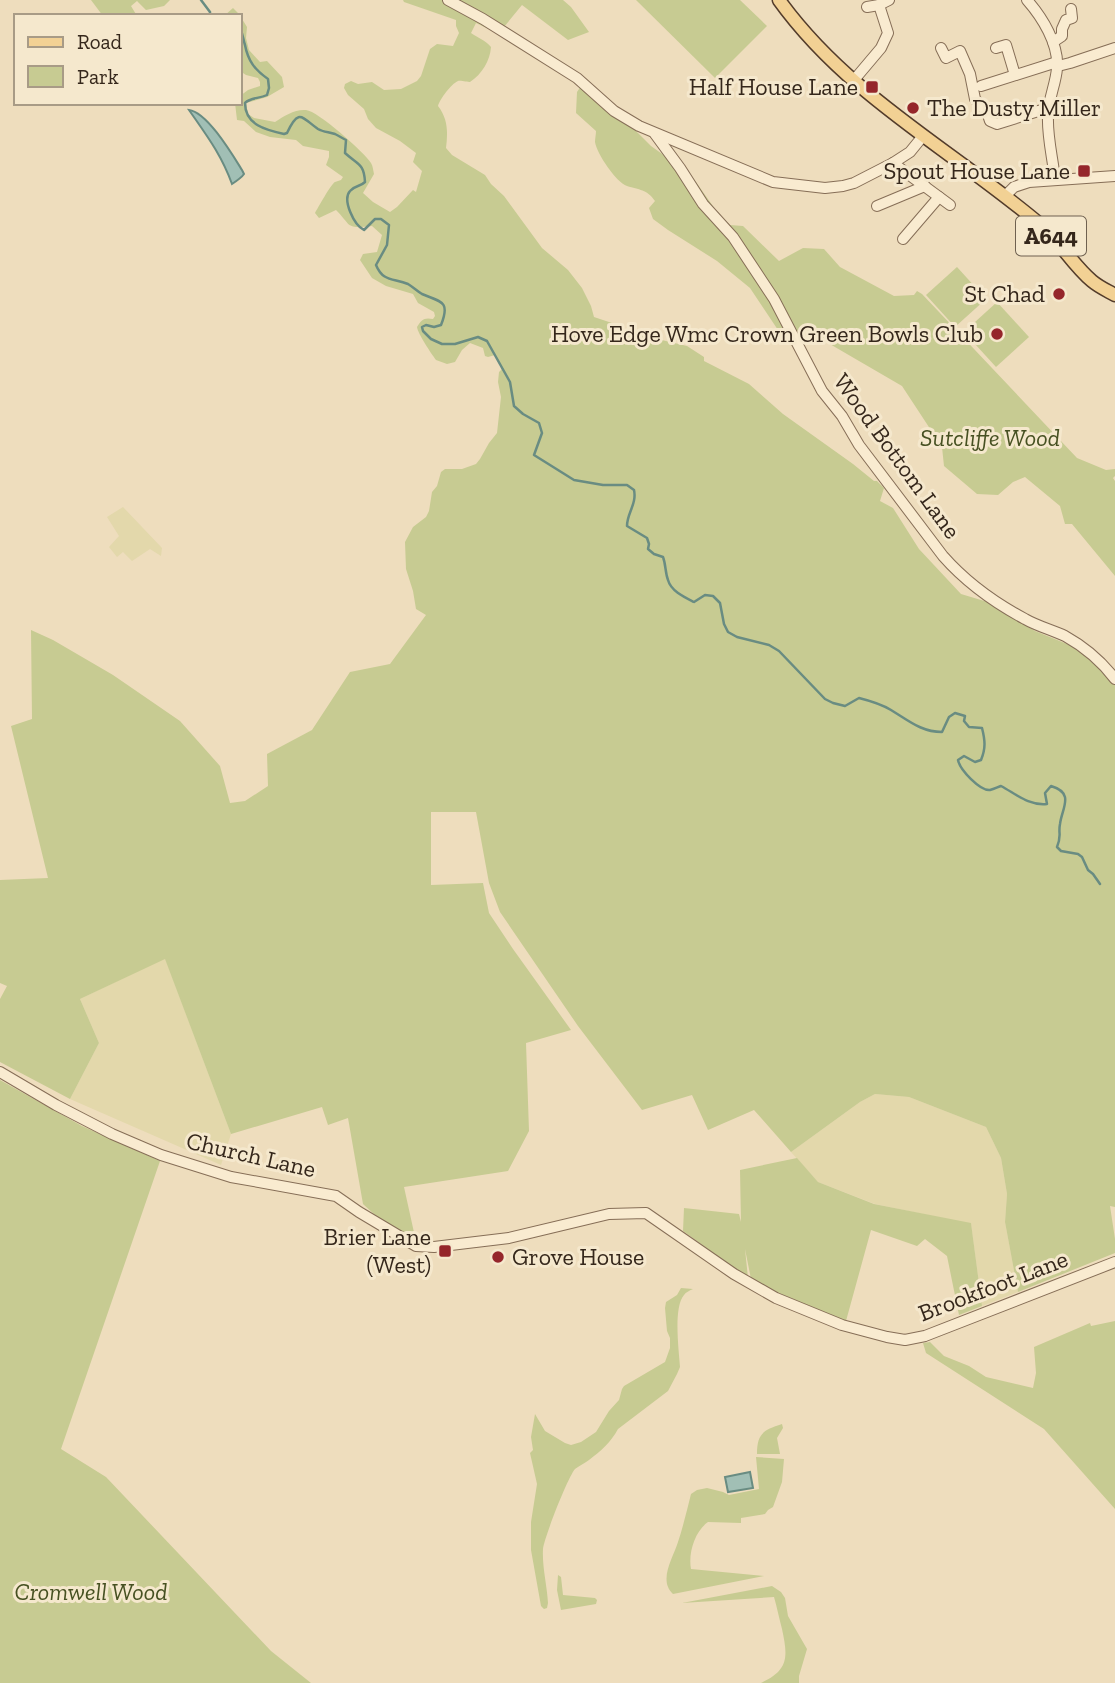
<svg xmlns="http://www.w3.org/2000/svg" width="1115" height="1683" viewBox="0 0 1115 1683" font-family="'Zilla Slab',serif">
<rect width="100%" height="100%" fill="#eeddbd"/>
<g fill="#e3d8ab">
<path d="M123,507L162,548L161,556L150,549L132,561L123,552L117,557L109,547L119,536L107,517Z"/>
<path d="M165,958L231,1134L221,1165L70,1099L99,1043L80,999Z"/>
<path d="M875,1094L909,1097L986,1127L1001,1158L1007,1194L1005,1222L1018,1292L982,1306L971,1224L875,1204L818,1182L791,1152L860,1102Z"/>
</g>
<g fill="#c7cb92">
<path d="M91,0H170L164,6L146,10L137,1L131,6L137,16H103Z"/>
<path d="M403,0H563L571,7L589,32L568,40L522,5L504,27L501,35L476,23L471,33C478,38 485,40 491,47C490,61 482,74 470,82C468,82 460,80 458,81C451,84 440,99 438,106C448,119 448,132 446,148L452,155L485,175L491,184L504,196L542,248L568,270L582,288L591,306L594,317L612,323L628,332L687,346L704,357V361L749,384L783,414L853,464L874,481H877L884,488L880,501L893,508L919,549L961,594L991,603L1035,631L1072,646L1101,668L1115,684V1207L1110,1206L1115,1239V1253L1018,1292L1005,1222L1007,1194L1001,1158L986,1127L909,1097L875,1094L860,1102L791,1152L754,1110L708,1130L692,1095L642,1110L578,1026L500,912L489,883L476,812H431V885L483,883L489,913L513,949L571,1030L526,1043L529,1131L508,1171L404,1187L415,1237L388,1227L363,1204L348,1118L328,1125L322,1107L231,1134L165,959L80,999L99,1043L70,1099L0,1062V999L7,986L0,983V880L48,878L11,726L32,719L31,630L53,640L113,675L180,721L220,766L230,803L245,801L268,786L267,754L312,730L350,672L390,664L426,615L416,609L413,591L406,569L405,542L413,527L426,517L429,511L432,492L437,486L441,472L445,469H462L476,464L480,459L489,443L497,433L501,397L498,382L499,372L502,369L495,355L488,357L485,356L483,348L470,343L462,350L455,362L447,364L436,360C431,353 418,334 417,327C421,320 424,317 433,319L435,316L434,312L418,303L413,294L386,286L372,278L360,260L363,254L377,252L382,235L372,226C345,229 352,226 336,210L319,218L315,213C318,208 331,184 335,182C337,181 339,181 341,180L343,177L326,165L329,157V151L303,146L296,140L270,137L256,132L244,121L237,120L235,103H240V96L248,90L260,86V82L258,78L246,75L240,71V16H224L233,8L239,14L247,27L246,38L249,50L260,62L267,61L282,77L284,87L267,97L246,103L248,114L254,118L275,122C284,116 295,109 306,110C318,111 364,152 371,163C373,166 373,170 374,174L363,193L373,202L390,212L397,207L413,190L416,192L422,171L413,162L416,153L400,141L376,128L368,119L364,109L348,95L344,88L345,84L351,81L358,84L372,82L384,90L401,89L417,81L421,76L430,49L437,44L453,46L459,33L456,26V20L404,2Z"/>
<path d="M636,0H740L767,26L715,78Z"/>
<path d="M581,86L596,102L628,123L651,146L672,161L679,158L715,209L730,225L743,226L779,261L803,248L824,249L840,267L894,296L914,295L917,291L922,294L1077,458L1106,470L1115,469V476L1113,478L1115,481V576L1072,524H1065L1060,506L1025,477L1013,482L998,495L977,494L944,466L942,447L902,386L804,329L782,336L750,288L717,261L668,230L653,219L649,208L655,201C647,189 639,190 627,186C616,182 597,154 595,142C595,138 596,135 596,131L576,113L577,92Z"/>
<path d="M957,267L986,299L955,327L926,295Z"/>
<path d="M997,302L1029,337L996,367L964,332Z"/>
<path d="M0,1080L82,1126L160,1161L61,1449L106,1477L271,1651L311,1683H0Z"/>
<path d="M797,1158L818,1182L874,1204L971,1223L982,1306L959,1315L947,1256L925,1239L917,1246L871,1230L846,1321L776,1292L751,1279L745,1249L748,1278L683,1231L684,1208L739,1214L741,1222L740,1170Z"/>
<path d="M681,1288L693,1289C689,1291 686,1292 684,1295C673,1308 679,1350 680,1367L677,1374L668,1391L618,1429C611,1442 601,1451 589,1460C585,1463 579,1466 575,1469C568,1477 544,1538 543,1549C542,1567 547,1585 548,1603L547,1608L544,1609L541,1606L531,1550V1522L537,1484L530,1453L533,1450L531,1437L535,1414L545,1431L565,1443L571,1445L581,1442L596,1432L609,1411L619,1400L622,1389L624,1386L665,1362L670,1348V1338L667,1331L665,1308L666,1302L677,1295Z"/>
<path d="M1115,1321V1509L1044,1429L926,1353L923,1343L930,1342L944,1356L969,1366L986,1377L1033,1388L1036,1373L1034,1347L1090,1323L1091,1326Z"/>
<path d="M782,1424L783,1428L777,1438L780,1454H757C757,1434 763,1430 782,1424Z"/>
<path d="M756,1457L784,1459L782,1482L773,1507L768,1510L765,1514L741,1518V1523L708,1522C695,1531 688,1553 691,1569L764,1576L673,1594C658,1580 673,1558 678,1542C683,1527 687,1510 691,1494L697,1490L707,1488L723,1492L729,1495L759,1489Z"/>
<path d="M558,1575L561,1577L563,1595L595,1598L597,1600L596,1604L561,1610L557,1590Z"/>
<path d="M772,1586L781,1592L785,1598L788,1616L807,1649L799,1676V1683H761C789,1670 788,1657 782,1629C779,1618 777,1607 774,1597L682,1603Z"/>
</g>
<g fill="#a1bfb5" stroke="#698c82" stroke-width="2">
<path d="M189,110C207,112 232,154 242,170L244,174C242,177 235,182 232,184C221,154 207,136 189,110Z"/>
<path d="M750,1472L753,1488L728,1492L725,1477Z"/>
</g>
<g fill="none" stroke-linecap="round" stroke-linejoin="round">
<g stroke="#698c82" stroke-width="2.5">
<path d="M201,0L210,12V16"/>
<path d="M240,28C243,34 243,39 245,45C248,61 255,70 268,79L269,88L267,95C259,99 251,97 245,103C245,125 266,130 284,134L287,133C299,107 302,118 318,129C323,132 329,132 335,134C339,136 342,138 346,140L345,153C358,165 364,163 365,182C360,187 355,185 350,191C342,200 354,225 364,230L375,219H381L389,225L387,245L376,265C383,282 393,278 408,284C413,287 417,291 422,294C440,302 451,300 441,325L434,327L426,325L422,327L423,331L431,339L442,344H455L478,337L487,341L510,382L514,406L523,414L539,423L542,433L534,455L574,480L603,485H627L634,490C637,504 627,513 627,526L647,538L649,544L648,549L654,554L663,557C666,565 665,572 668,580C671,591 684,597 694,602L705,595L713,596L720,603L724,624L728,632L737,637L769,645L779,651L825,699L833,703L845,706L859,698C871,701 881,704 891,710C908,720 921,732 942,732L949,717L955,713L965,716L964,721L969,727L982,728C985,740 986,748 981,760L975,762L964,756L958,760C960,770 980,791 990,790C994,789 998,787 1001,786C1016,794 1029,806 1047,804L1045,793L1051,786C1075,793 1062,808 1060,824C1058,834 1062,835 1057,847L1061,851L1078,854L1082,857L1088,870L1093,874L1100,884"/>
</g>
<defs>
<g id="minor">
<path d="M448,0L483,19L577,78L614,111L639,126L773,182L825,188L843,186L854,183L893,163L910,152L923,136"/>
<path d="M1027,0C1042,17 1059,44 1057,68C1056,84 1048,99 1048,116C1047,137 1053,159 1055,180"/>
<path d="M867,7L879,5"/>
<path d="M1053,42L1062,36V29L1066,20L1072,18L1071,9"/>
<path d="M941,48L946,58L960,51L970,74L975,99L987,112L990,121L997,124L1048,108"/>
<path d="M996,48L1006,45L1015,75"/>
<path d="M1058,66L1070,63L1115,48"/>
<path d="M854,80L881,48L888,33L879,5L889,0"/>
<path d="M981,86L1057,62"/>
<path d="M655,134L680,168L703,204L733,237L774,299L822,391L842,416L859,445L943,556C965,581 995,603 1025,619C1037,626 1052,630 1065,636C1083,646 1102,662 1115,679"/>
<path d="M893,163L950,205"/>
<path d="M1005,196L1014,187L1029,182L1115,176"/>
<path d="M877,206L925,186"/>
<path d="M903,239L939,197"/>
<path d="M0,1072L56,1105L112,1134L161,1155L231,1177L336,1196L359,1212L416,1246L434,1247L509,1238L609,1214L646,1213L734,1274L776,1298L842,1325L887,1337L905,1340L925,1336L1115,1262"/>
</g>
<path id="major" d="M779,0C848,96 954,151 1042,226C1060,242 1073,265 1092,281C1099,287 1108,291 1115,295"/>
</defs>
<use href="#minor" stroke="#866e57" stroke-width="12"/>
<use href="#major" stroke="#533c2b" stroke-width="15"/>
<use href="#minor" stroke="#f9ebd0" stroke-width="10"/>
<use href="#major" stroke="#f2d194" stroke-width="12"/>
</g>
<g fill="#95262b" stroke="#f5e8cd" stroke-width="2.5">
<rect x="865" y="80" width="14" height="14" rx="3.5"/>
<circle cx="913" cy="108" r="7"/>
<rect x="1077" y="164" width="14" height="14" rx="3.5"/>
<circle cx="1059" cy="294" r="7"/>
<circle cx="997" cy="334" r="7"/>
<rect x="438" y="1244" width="14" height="14" rx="3.5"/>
<circle cx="498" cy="1257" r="7"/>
</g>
<g text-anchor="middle" stroke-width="6" stroke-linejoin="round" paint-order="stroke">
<rect fill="#f5e8cd" stroke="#6f6150" stroke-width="2" x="1016" y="216.5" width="70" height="39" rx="5"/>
<g font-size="23" font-weight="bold" fill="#35271b">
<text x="1051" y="244">A644</text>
</g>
<g font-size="24" fill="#35271b" stroke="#f5e8cd" text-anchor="end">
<text x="858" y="95">Half House Lane</text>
<text x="927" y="116" text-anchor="start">The Dusty Miller</text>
<text x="1070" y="179">Spout House Lane</text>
<text x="1045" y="302">St Chad</text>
<text x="983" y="342">Hove Edge Wmc Crown Green Bowls Club</text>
<text x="431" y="1245">Brier Lane<tspan x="431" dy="28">(West)</tspan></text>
<text x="512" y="1265" text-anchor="start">Grove House</text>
</g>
<g font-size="24" font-style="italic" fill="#475122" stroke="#f5e8cd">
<text x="990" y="446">Sutcliffe Wood</text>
<text x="91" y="1600">Cromwell Wood</text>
</g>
<g font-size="24" fill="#35271b" stroke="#f5e8cd">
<text transform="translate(897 456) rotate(54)" y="8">Wood Bottom Lane</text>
<text transform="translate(251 1155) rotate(13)" y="8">Church Lane</text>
<text transform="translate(993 1286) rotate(-21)" y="8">Brookfoot Lane</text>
</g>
</g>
<rect x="14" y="14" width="228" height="91" fill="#f5e8cd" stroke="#a89b86" stroke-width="2"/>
<rect x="28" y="37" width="35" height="10" fill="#f2d194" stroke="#a89b86" stroke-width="2"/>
<text x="77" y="49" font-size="21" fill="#35271b">Road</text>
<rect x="28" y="66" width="35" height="21" fill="#c7cb92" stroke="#a89b86" stroke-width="2"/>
<text x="77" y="84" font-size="21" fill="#35271b">Park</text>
</svg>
